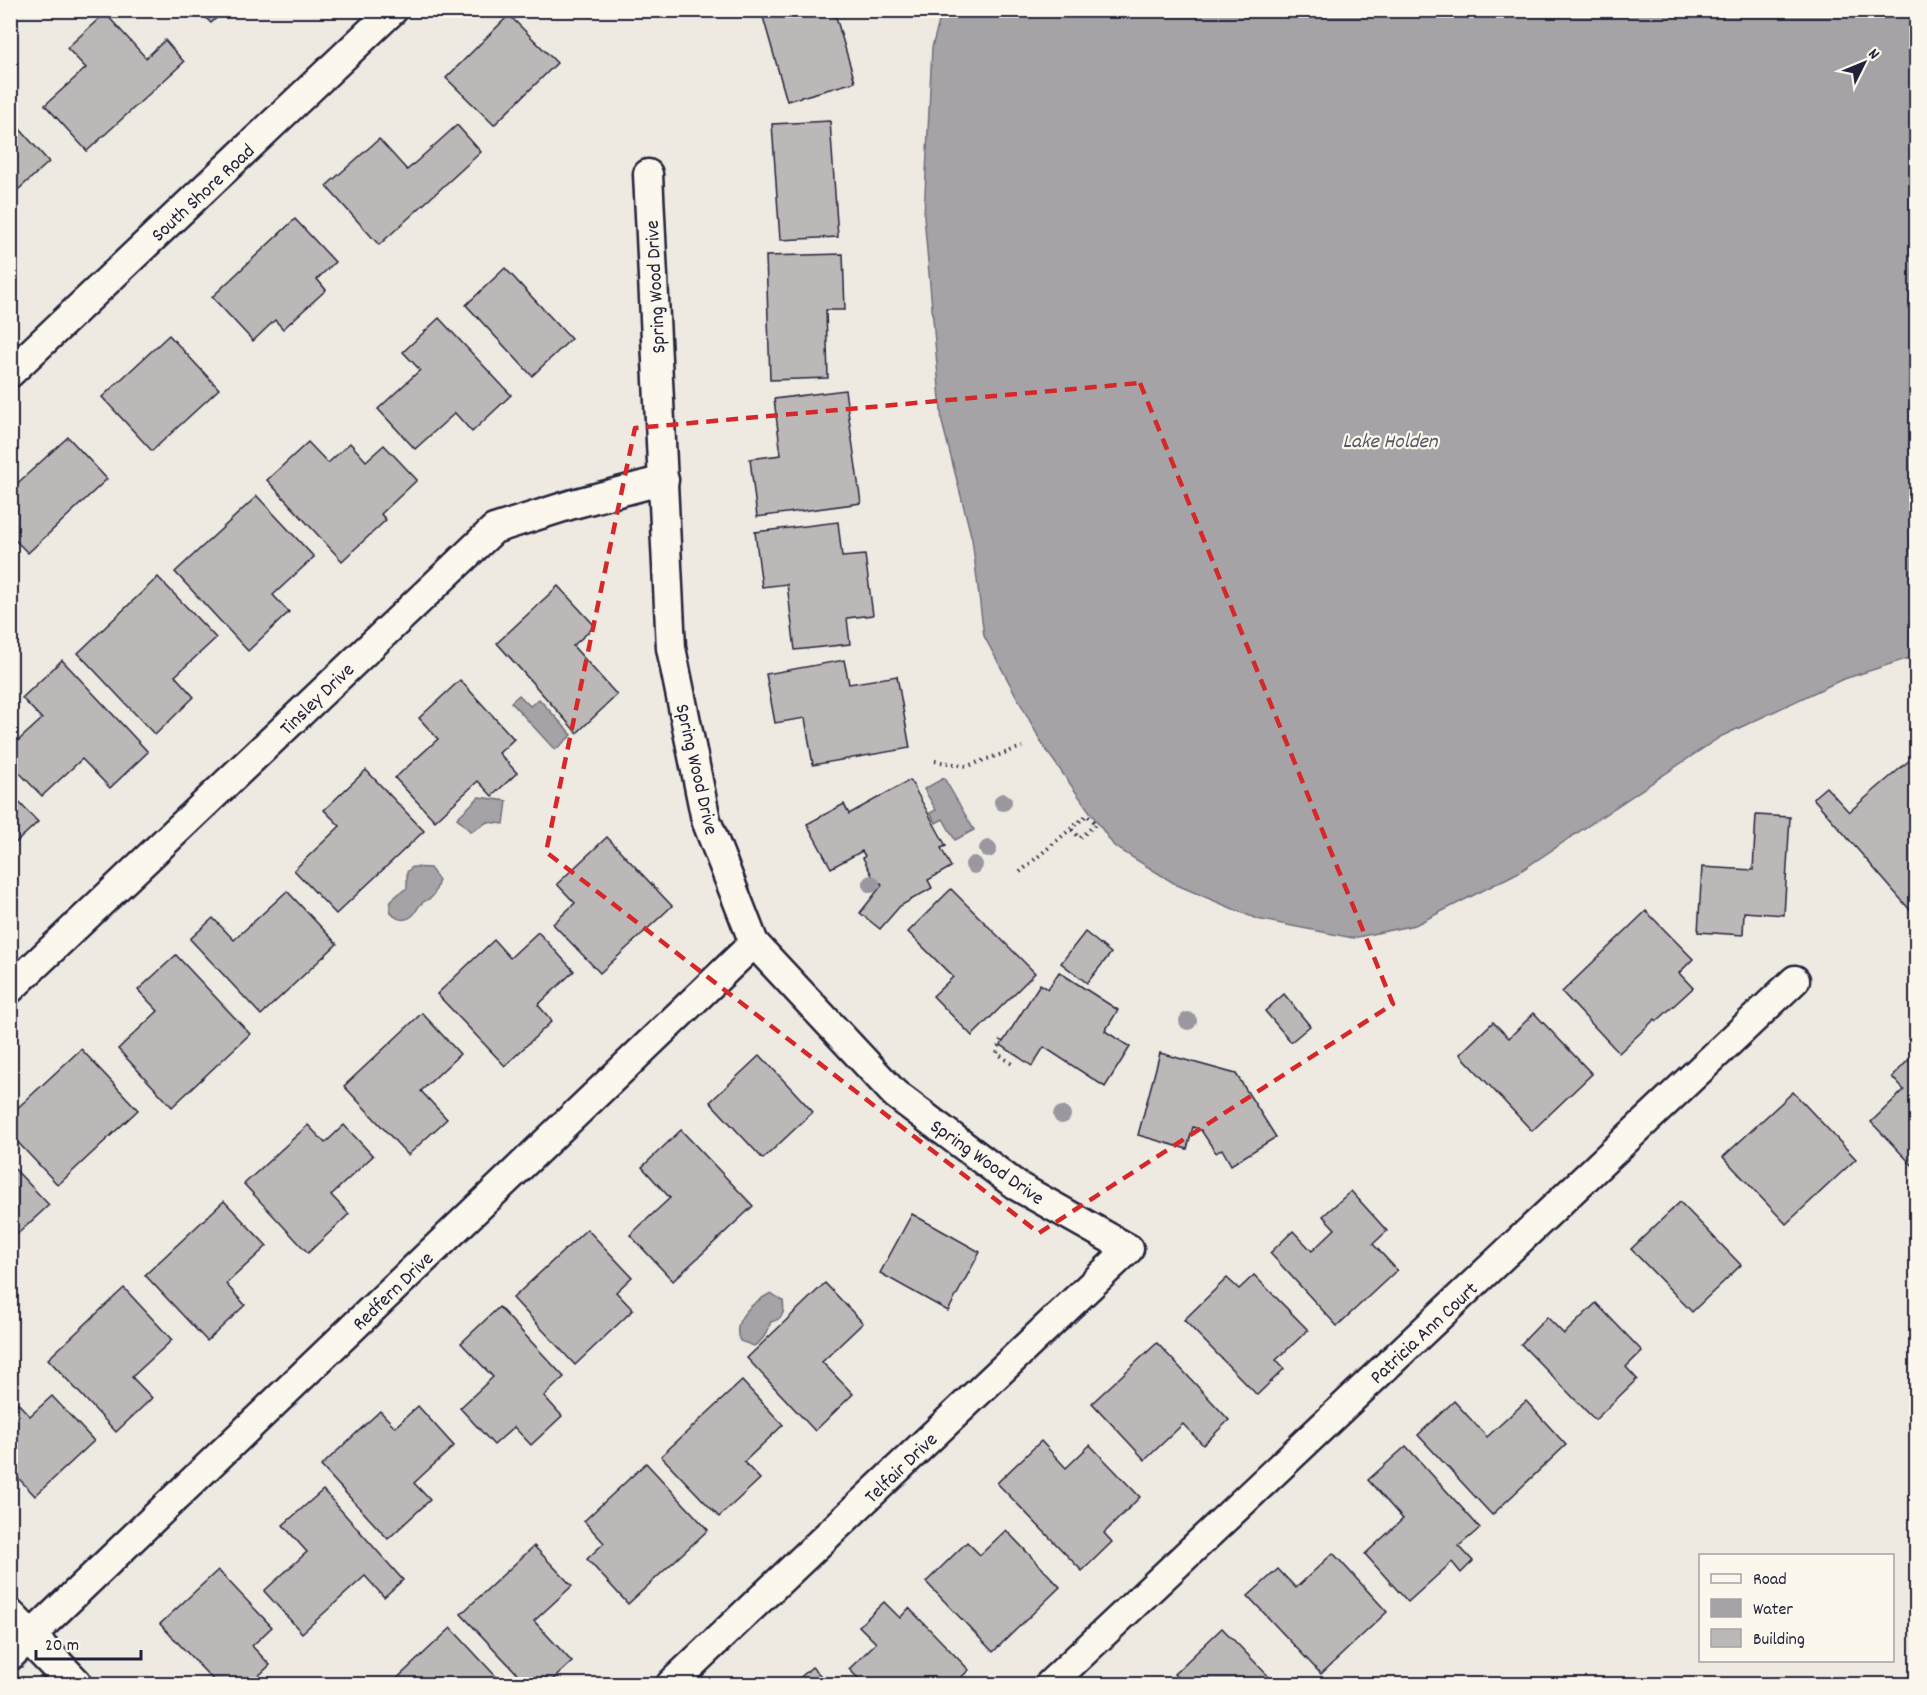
<svg xmlns="http://www.w3.org/2000/svg" width="1927" height="1695" viewBox="0 0 1927 1695" font-family="Dekko,sans-serif">
<rect width="100%" height="100%" fill="#eeeae2"/>
<filter id="ink" filterUnits="userSpaceOnUse"><feTurbulence type="fractalNoise" baseFrequency=".0167" numOctaves="2"/><feDisplacementMap in="SourceGraphic" scale="12" xChannelSelector="R" yChannelSelector="G"/><feConvolveMatrix kernelMatrix="1 2 1 2 8 2 1 2 1" color-interpolation-filters="sRGB"/></filter>
<g filter="url(#ink)">
<g fill="#a6a3a7" stroke="#716f7c" stroke-width="1.5">
<path d="M942,11H1916V658L1912,657L1841,680L1720,737L1519,872L1415,925L1353,938L1257,919L1177,885L1114,846L1044,747L984,636L972,539L942,422L924,216L932,47Z"/>
<path d="M519,695L530,706L539,699L572,735L555,750L511,702Z"/>
<path d="M944,778L974,830L955,840L943,819L936,823L930,813L936,810L924,789Z"/>
<path d="M479,797L507,801L504,824L487,822L471,832L457,818Z"/>
<path d="M412,867L430,868L439,880C437,885 436,893 432,897C428,900 423,901 420,905C417,908 416,913 412,916C403,924 388,917 390,904C392,897 401,892 407,888V872Z"/>
<path d="M771,1293L783,1301C785,1312 783,1319 771,1322C765,1334 766,1338 754,1346L740,1341C730,1319 754,1302 771,1293Z"/>
</g>
<g fill="#bcb8b8" stroke="#22223b" stroke-width="1.5">
<path d="M198,10H225L211,23Z"/>
<path d="M787,10H834L855,82L787,101L763,17Z"/>
<path d="M105,13L146,58L165,40L184,62L87,151L45,105L86,68L67,48Z"/>
<path d="M509,15L557,63L494,125L446,78Z"/>
<path d="M830,121L838,237L780,240L772,124Z"/>
<path d="M457,125L481,152L379,245L326,186L379,139L407,170Z"/>
<path d="M19,128L49,162L10,197V136Z"/>
<path d="M295,219L335,262L317,279L326,290L283,329L275,320L253,341L212,297Z"/>
<path d="M843,254L845,310H826L828,378L770,380L766,256Z"/>
<path d="M505,268L571,339L532,376L466,305Z"/>
<path d="M439,318L511,395L472,432L455,413L415,449L378,409L420,370L403,352Z"/>
<path d="M169,335L219,389L152,451L102,397Z"/>
<path d="M845,390L861,503L757,517L750,459L781,455L774,399Z"/>
<path d="M68,437L107,479L28,553L10,535V490Z"/>
<path d="M308,442L328,463L350,443L366,461L384,445L417,480L381,514L386,520L342,561L267,480Z"/>
<path d="M257,496L314,557L273,595L289,612L248,651L175,572Z"/>
<path d="M838,522L842,557L865,555L873,615L847,618L850,644L795,650L787,584L762,587L755,532Z"/>
<path d="M158,577L216,638L175,676L194,697L155,735L78,653Z"/>
<path d="M558,586L595,626L573,646L617,695L577,733L497,643Z"/>
<path d="M62,660L148,752L110,788L82,759L42,796L10,763V748L42,719L22,698Z"/>
<path d="M844,660L849,684L897,676L910,748L813,765L805,718L775,723L766,674Z"/>
<path d="M460,680L514,739L499,753L517,773L492,796L478,781L435,821L395,778L438,739L419,718Z"/>
<path d="M1911,759L1916,765V904L1910,910L1813,798L1826,787L1849,812Z"/>
<path d="M366,770L424,831L336,914L294,870L340,826L324,810Z"/>
<path d="M910,780L946,846L941,848L951,867L928,880L932,888L900,906L880,929L860,913L882,885L881,883L877,885L863,858L865,856L862,851L831,868L807,824L844,804L849,814Z"/>
<path d="M10,793L38,822L10,848Z"/>
<path d="M1756,815L1790,817L1784,915L1744,912L1743,935L1698,932L1702,867L1753,870Z"/>
<path d="M607,837L672,906L600,973L553,924L575,903L557,884Z"/>
<path d="M951,889L1035,973L972,1036L933,996L953,977L908,932Z"/>
<path d="M287,891L337,944L261,1015L190,939L213,918L234,940Z"/>
<path d="M1646,911L1693,959L1679,973L1693,988L1657,1021L1655,1019L1619,1053L1562,992Z"/>
<path d="M538,932L574,971L538,1005L552,1021L505,1066L437,994L494,940L510,958Z"/>
<path d="M1085,932L1111,953L1087,983L1061,963Z"/>
<path d="M176,955L250,1034L172,1107L118,1049L158,1011L138,990Z"/>
<path d="M1059,972L1118,1010L1105,1031L1130,1047L1105,1087L1044,1047L1032,1066L1001,1045L1040,984L1048,989Z"/>
<path d="M1284,994L1310,1026L1291,1042L1265,1011Z"/>
<path d="M422,1013L460,1054L421,1091L447,1119L408,1155L344,1086Z"/>
<path d="M1534,1013L1592,1074L1532,1131L1460,1054L1493,1022L1509,1038Z"/>
<path d="M81,1049L138,1110L58,1185L10,1134V1115Z"/>
<path d="M1916,1052V1169L1871,1122L1904,1090L1892,1077Z"/>
<path d="M1160,1053L1236,1074L1276,1137L1231,1165L1222,1149L1216,1153L1201,1130L1193,1127L1187,1149L1138,1135Z"/>
<path d="M760,1055L813,1112L763,1159L710,1102Z"/>
<path d="M1793,1092L1856,1159L1786,1224L1723,1157Z"/>
<path d="M308,1125L325,1143L344,1125L373,1156L331,1195L349,1214L308,1253L244,1184Z"/>
<path d="M681,1130L753,1206L673,1281L630,1235L670,1198L642,1167Z"/>
<path d="M10,1164L49,1205L11,1240L10,1239Z"/>
<path d="M1351,1191L1387,1231L1373,1244L1397,1270L1337,1326L1270,1253L1293,1231L1312,1251L1335,1229L1323,1216Z"/>
<path d="M224,1201L267,1246L226,1284L245,1305L207,1341L145,1275Z"/>
<path d="M1680,1202L1741,1265L1692,1312L1631,1249Z"/>
<path d="M912,1214L980,1252L948,1311L880,1273Z"/>
<path d="M587,1229L632,1277L616,1292L633,1310L575,1365L513,1298Z"/>
<path d="M1254,1275L1308,1330L1276,1360L1284,1369L1257,1395L1184,1320L1227,1278L1239,1289Z"/>
<path d="M825,1283L863,1323L822,1362L853,1394L815,1431L747,1358Z"/>
<path d="M124,1288L172,1340L132,1377L152,1398L116,1432L48,1359Z"/>
<path d="M1596,1303L1642,1351L1626,1367L1637,1379L1595,1420L1521,1344L1547,1317L1564,1334Z"/>
<path d="M499,1307L564,1377L544,1396L562,1416L531,1445L514,1427L494,1445L460,1408L493,1377L461,1343Z"/>
<path d="M1157,1343L1229,1420L1203,1445L1183,1424L1145,1460L1092,1403Z"/>
<path d="M742,1381L783,1425L744,1462L760,1479L719,1517L661,1456Z"/>
<path d="M10,1395L30,1416L52,1396L94,1441L35,1496L10,1469Z"/>
<path d="M1454,1401L1487,1437L1526,1401L1566,1445L1492,1515L1418,1435Z"/>
<path d="M418,1406L454,1446L414,1483L430,1500L388,1539L321,1466L380,1411L395,1427Z"/>
<path d="M1041,1441L1066,1468L1090,1445L1140,1497L1104,1533L1112,1542L1082,1571L997,1483Z"/>
<path d="M1406,1446L1480,1528L1459,1546L1473,1561L1461,1573L1452,1562L1408,1602L1365,1554L1403,1519L1368,1480Z"/>
<path d="M646,1463L708,1530L628,1604L587,1559L604,1543L584,1521Z"/>
<path d="M323,1490L403,1580L384,1597L365,1576L302,1633L264,1591L307,1552L283,1525Z"/>
<path d="M1006,1530L1060,1587L993,1652L926,1582L967,1542L980,1555Z"/>
<path d="M534,1546L572,1586L534,1621L572,1662L548,1684H527L461,1614Z"/>
<path d="M1333,1553L1387,1612L1321,1674L1248,1596L1278,1569L1296,1588Z"/>
<path d="M218,1570L272,1627L252,1646L270,1665L250,1684H217L160,1624Z"/>
<path d="M884,1602L900,1618L909,1608L969,1670L954,1684H864L849,1669L876,1643L859,1626Z"/>
<path d="M451,1628L503,1684H391Z"/>
<path d="M1222,1628L1276,1684H1183L1174,1674Z"/>
<path d="M812,1667L829,1684H793Z"/>
</g>
<g fill="none" stroke-linecap="round" stroke-linejoin="round">
<defs>
<g id="street">
<path d="M648,174L671,648L706,820L754,943L895,1094L1017,1186L1129,1249L671,1684"/>
<path d="M10,373L393,10"/>
<path d="M10,989L494,529L573,504L664,480"/>
<path d="M10,1656L754,943"/>
<path d="M1050,1684L1795,980"/>
</g>
<path id="secondary" d="M10,1617L75,1684"/>
</defs>
<use href="#street" stroke="#22223b" stroke-width="33"/>
<use href="#secondary" stroke="#22223b" stroke-width="38"/>
<g stroke="#22223b" stroke-width="4" stroke-dasharray="1.5 4.5" stroke-linecap="butt">
<path d="M935,761L967,766L1022,747"/>
<path d="M1020,872L1087,815L1096,824L1080,838L1071,829"/>
<path d="M1001,1040L997,1053L1012,1064"/>
</g>
<use href="#street" stroke="#fbf7ec" stroke-width="28"/>
<use href="#secondary" stroke="#fbf7ec" stroke-width="33"/>
</g>
<g fill="#9a989e">
<circle cx="1003" cy="802" r="9"/>
<circle cx="988" cy="849" r="9"/>
<circle cx="974" cy="865" r="9"/>
<circle cx="871" cy="884" r="9"/>
<circle cx="1188" cy="1021" r="9"/>
<circle cx="1062" cy="1115" r="9"/>
</g>
</g>
<path fill="none" stroke="#d62828" stroke-width="4.5" stroke-dasharray="12 8" stroke-linejoin="round" d="M1140,383L1393,1004L1039,1233L546,852L635,428Z"/>
<g text-anchor="middle" stroke-width="4.5" stroke-linejoin="round" paint-order="stroke">
<g font-size="20" fill="#22223b" stroke="#fbf7ec">
<text transform="translate(202 192) rotate(-43)" y="7">South Shore Road</text>
<text transform="translate(654 287) rotate(-93)" y="7">Spring Wood Drive</text>
<text transform="translate(316 698) rotate(-44)" y="7">Tinsley Drive</text>
<text transform="translate(698 769) rotate(77)" y="7">Spring Wood Drive</text>
<text transform="translate(988 1161) rotate(35)" y="7">Spring Wood Drive</text>
<text transform="translate(392 1290) rotate(-44)" y="7">Redfern Drive</text>
<text transform="translate(1423 1332) rotate(-43)" y="7">Patricia Ann Court</text>
<text transform="translate(900 1467) rotate(-44)" y="7">Telfair Drive</text>
</g>
<g font-size="21" font-style="italic" fill="#575666" stroke="#fbf7ec">
<text x="1390" y="447">Lake Holden</text>
</g>
</g>
<rect width="1927" height="1695" fill="none" stroke="#fbf7ec" stroke-width="36"/>
<rect x="18" y="18" width="1891" height="1659" fill="none" stroke="#22223b" stroke-width="2" filter="url(#ink)"/>
<rect x="1699" y="1554" width="195" height="108" fill="#fbf7ec" stroke="#a4a2a5" stroke-width="1.5"/>
<rect x="1711" y="1574" width="30" height="9" fill="#fbf7ec" stroke="#a4a2a5" stroke-width="1.5"/>
<text x="1753" y="1584" font-size="18" fill="#22223b">Road</text>
<rect x="1711" y="1599" width="30" height="18" fill="#a6a3a7" stroke="#a4a2a5" stroke-width="1.5"/>
<text x="1753" y="1614" font-size="18" fill="#22223b">Water</text>
<rect x="1711" y="1629" width="30" height="18" fill="#bcb8b8" stroke="#a4a2a5" stroke-width="1.5"/>
<text x="1753" y="1644" font-size="18" fill="#22223b">Building</text>
<g transform="translate(1864 63) rotate(47)" stroke="#fbf7ec" stroke-width="4.5" paint-order="stroke">
<path d="M0-4.5L10 22L0 15L-10 22Z" fill="#22223b"/>
<text y="-9" font-size="16" font-weight="bold" text-anchor="middle" fill="#22223b">N</text>
</g>
<path d="M36 1650v9h105v-9" fill="none" stroke="#22223b" stroke-width="3"/>
<text x="45" y="1650" font-size="18" fill="#22223b" stroke="#fbf7ec" stroke-width="4.5" paint-order="stroke">20 m</text>
</svg>
